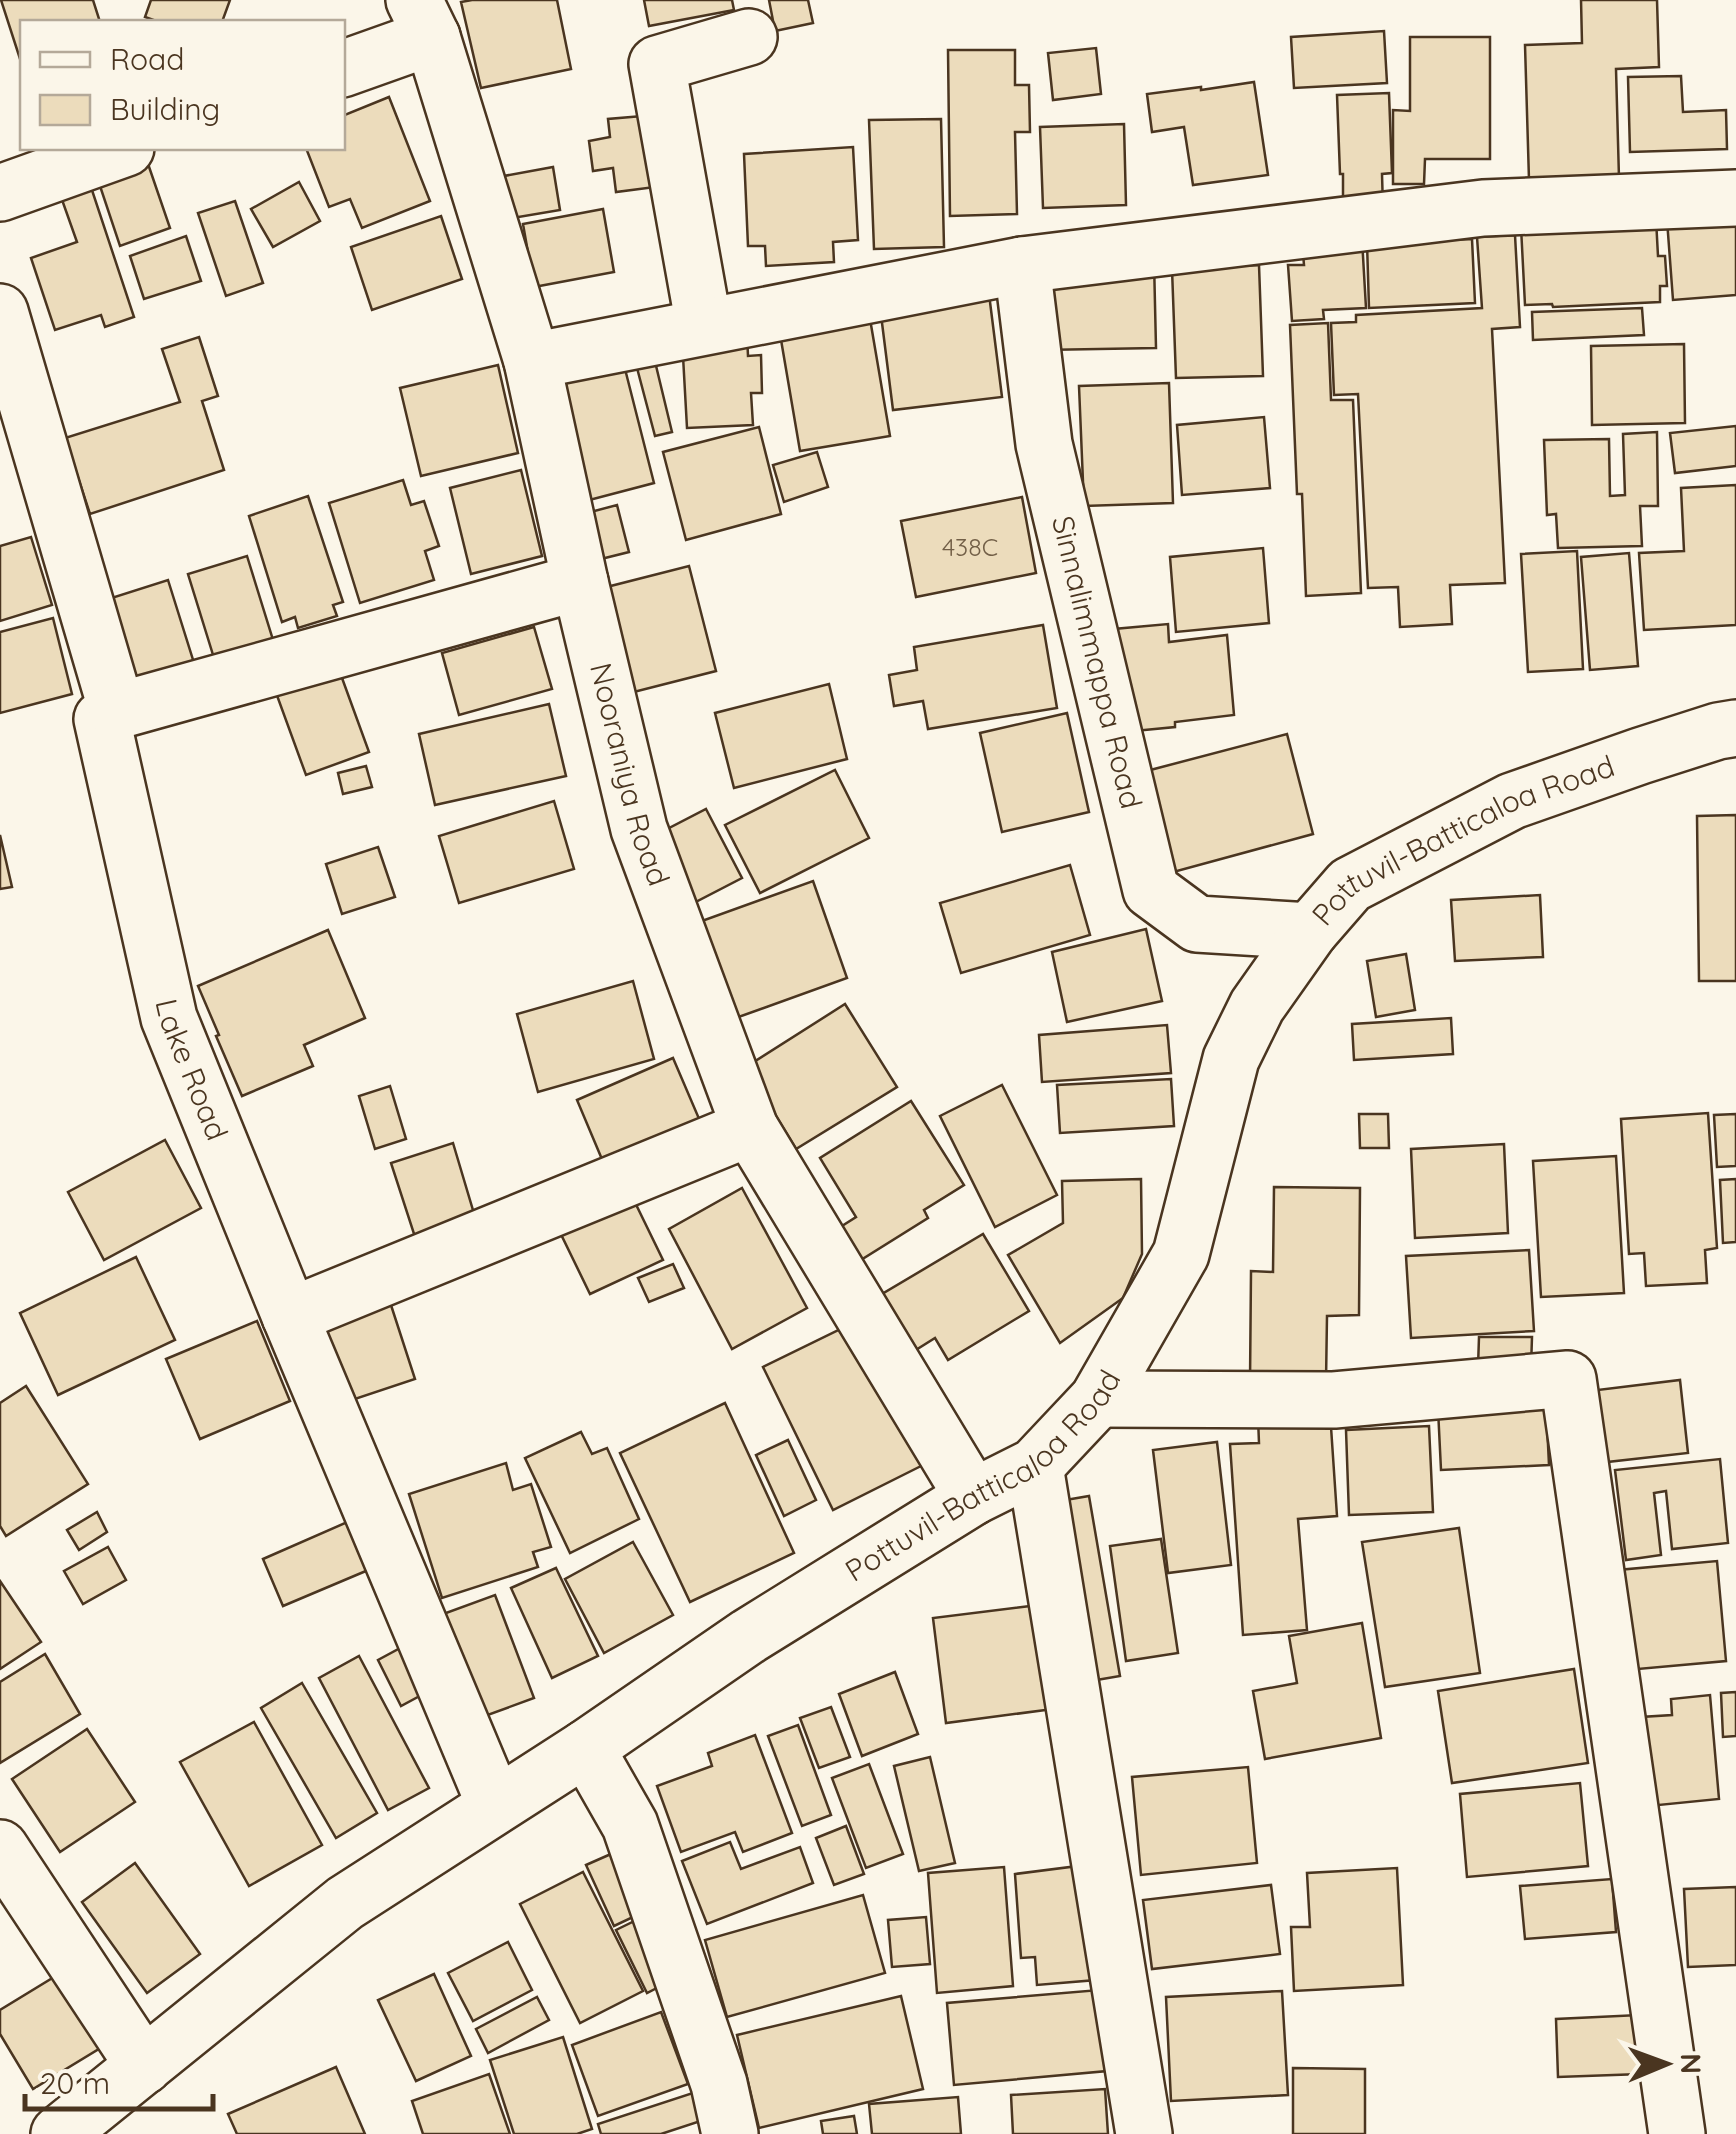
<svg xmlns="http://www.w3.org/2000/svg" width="1736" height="2134" viewBox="0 0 1736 2134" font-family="Quicksand,sans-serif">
<rect width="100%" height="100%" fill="#fbf6e9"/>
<g fill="#ecdcbc" stroke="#4a3520" stroke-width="2.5">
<path d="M1,0H93L100,22H22V65Z"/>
<path d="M151,0H230L222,22H159L145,17Z"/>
<path d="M472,0H557L571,69L481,88L461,2Z"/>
<path d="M644,0H732L734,10L649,26Z"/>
<path d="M769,0H808L813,23L775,31Z"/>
<path d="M1581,0H1657L1659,67L1616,69L1619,178L1529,180L1525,45L1582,43Z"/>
<path d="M1384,31L1387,83L1294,88L1291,37Z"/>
<path d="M1410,37H1490V159H1425L1424,184H1393V110L1410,111Z"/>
<path d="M1096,48L1101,94L1053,100L1048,53Z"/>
<path d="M948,50H1015V85H1029L1030,132H1015L1017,214L950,216Z"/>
<path d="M1681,76L1683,112L1726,110L1727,149L1630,152L1628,77Z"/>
<path d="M1254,82L1268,175L1193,185L1184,127L1152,132L1147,94L1201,87V90Z"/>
<path d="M1389,93L1392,173L1382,174L1383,208L1343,209V174H1340L1337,95Z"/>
<path d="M389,97L430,201L362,228L350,199L329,207L306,148H342V116Z"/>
<path d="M654,115L663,186L616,192L613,168L593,171L589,141L610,137L608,119Z"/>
<path d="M941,119L944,247L874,249L869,120Z"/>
<path d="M1124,124L1126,205L1043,208L1040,127Z"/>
<path d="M853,147L858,240L833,242L834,262L766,266L765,246H748L744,154Z"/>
<path d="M146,158L170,228L120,246L96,174Z"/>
<path d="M553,167L560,210L500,220L493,178Z"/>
<path d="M85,169L134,317L105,327L101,315L55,330L31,258L77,242L55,180Z"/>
<path d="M299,182L320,221L273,247L251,209Z"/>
<path d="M235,201L263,283L226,296L198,213Z"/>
<path d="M603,209L614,272L534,287L523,224Z"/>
<path d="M1736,214V295L1673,300L1667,220Z"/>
<path d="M441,216L462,279L372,310L351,247Z"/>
<path d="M1656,219L1658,256H1665L1667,286H1660V302L1553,307L1552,304L1525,305L1521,227Z"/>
<path d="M1515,235L1520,327L1492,329L1505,583L1450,585L1452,624L1400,627L1398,587L1368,588L1358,394L1334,395L1331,323L1356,322V315L1482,308L1477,237Z"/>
<path d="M186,236L201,281L144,299L130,256Z"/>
<path d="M1362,239L1366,308L1323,310L1324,319L1292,321L1288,265H1304L1302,242Z"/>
<path d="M1472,239L1475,303L1369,308L1367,243Z"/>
<path d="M1154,261L1156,348L1042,350L1041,263Z"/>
<path d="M1259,265L1263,376L1176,378L1172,269Z"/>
<path d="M989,294L1002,397L893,410L880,307Z"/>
<path d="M1642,308L1644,335L1533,340L1532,312Z"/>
<path d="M869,313L890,436L800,451L779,328Z"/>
<path d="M1328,323L1331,400H1353L1361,593L1306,596L1302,494H1297L1290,325Z"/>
<path d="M747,334L748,356L761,355L762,393H751L753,425L687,428L682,338Z"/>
<path d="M199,337L218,396L202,401L224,470L90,514L65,438L180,402L162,349Z"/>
<path d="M1684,344L1685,423L1592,425L1591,346Z"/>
<path d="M651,345L672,432L655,436L632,349Z"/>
<path d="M498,365L518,453L421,476L400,388Z"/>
<path d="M624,365L654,483L578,503L547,385Z"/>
<path d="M1169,383L1173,503L1084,506L1079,386Z"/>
<path d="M1264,417L1270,488L1182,495L1177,425Z"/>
<path d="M1736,426V466L1675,473L1670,433Z"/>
<path d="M759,427L781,514L686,540L663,452Z"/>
<path d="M1657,432L1658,506H1640L1642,546L1558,548L1556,514L1547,515L1544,440L1609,439L1610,496L1625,495L1623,434Z"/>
<path d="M817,452L828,487L784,502L773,465Z"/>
<path d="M521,470L542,556L471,574L450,488Z"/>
<path d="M403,480L411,505L424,501L439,546L425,551L434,580L360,603L329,503Z"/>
<path d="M1736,485V625L1644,630L1639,553L1684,551L1681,488Z"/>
<path d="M308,496L343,602L333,605L337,616L298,628L295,617L282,622L249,516Z"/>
<path d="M1022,497L1036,573L916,597L901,521Z"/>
<path d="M617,505L629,552L581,564L568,518Z"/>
<path d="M31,537L52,605L0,621V546Z"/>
<path d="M1263,548L1269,623L1176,632L1170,557Z"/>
<path d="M1577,551L1583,669L1528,672L1521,554Z"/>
<path d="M1629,553L1638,666L1590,670L1581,557Z"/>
<path d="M247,556L273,640L214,658L188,574Z"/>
<path d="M689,566L716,671L622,695L595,590Z"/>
<path d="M168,580L194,663L128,684L102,601Z"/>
<path d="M53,618L72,694L0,713V632Z"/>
<path d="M1168,624L1169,642L1227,635L1234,715L1175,722V727L1114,733L1103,630Z"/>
<path d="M1043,625L1057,708L928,729L923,701L894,706L889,675L917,670L914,647Z"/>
<path d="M534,627L552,689L459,715L442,653Z"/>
<path d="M338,667L369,752L306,775L275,690Z"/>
<path d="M829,684L847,759L734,788L715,713Z"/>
<path d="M549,704L566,776L435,805L419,734Z"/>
<path d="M1067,713L1089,812L1002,832L980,733Z"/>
<path d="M1287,734L1313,834L1166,874L1139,773Z"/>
<path d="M366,766L372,787L343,794L338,773Z"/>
<path d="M835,770L869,838L760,893L725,825Z"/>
<path d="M554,801L574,869L459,903L439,836Z"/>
<path d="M706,809L742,878L682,909L646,840Z"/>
<path d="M1736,815V981H1699L1697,816Z"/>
<path d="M0,835L12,887L0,889Z"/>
<path d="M378,847L395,897L342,914L326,864Z"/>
<path d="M1070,865L1090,935L961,973L940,903Z"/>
<path d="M813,881L847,978L733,1019L699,922Z"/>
<path d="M1540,895L1543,957L1455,961L1451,900Z"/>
<path d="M1146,929L1162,1001L1067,1022L1052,952Z"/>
<path d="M328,930L365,1018L304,1045L313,1066L242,1096L216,1036L219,1035L198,986Z"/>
<path d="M1406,954L1415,1010L1376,1017L1367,961Z"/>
<path d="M633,981L654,1059L538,1092L517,1014Z"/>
<path d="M845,1004L897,1087L796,1149L746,1067Z"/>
<path d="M1451,1018L1453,1054L1354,1060L1352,1024Z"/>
<path d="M1167,1025L1171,1073L1042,1082L1039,1035Z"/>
<path d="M673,1058L700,1121L604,1164L577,1100Z"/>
<path d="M1171,1079L1174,1126L1060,1133L1057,1085Z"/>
<path d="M1002,1085L1057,1195L995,1227L940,1116Z"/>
<path d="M390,1086L406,1139L375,1149L359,1096Z"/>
<path d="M911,1101L964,1185L924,1210L928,1218L856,1263L834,1231L856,1217L820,1158Z"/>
<path d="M1708,1113L1717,1248L1705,1250L1707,1283L1646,1286L1644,1253L1629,1254L1621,1119Z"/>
<path d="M1359,1114H1388L1389,1148H1360Z"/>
<path d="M1736,1114V1166L1717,1167L1714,1115Z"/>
<path d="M165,1140L201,1208L104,1260L68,1192Z"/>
<path d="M453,1143L475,1217L415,1237L391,1163Z"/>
<path d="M1504,1144L1508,1233L1415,1238L1411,1149Z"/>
<path d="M1616,1156L1624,1293L1541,1297L1533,1161Z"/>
<path d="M1141,1179L1142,1254L1123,1298L1060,1343L1008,1255L1063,1223L1062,1181Z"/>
<path d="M1736,1179V1242L1723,1243L1720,1180Z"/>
<path d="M627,1186L663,1260L590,1294L555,1222Z"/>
<path d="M1274,1187L1360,1188L1359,1315L1327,1316L1326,1381L1250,1382L1251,1271L1273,1272Z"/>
<path d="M742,1188L807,1308L732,1349L669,1229Z"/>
<path d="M983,1234L1029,1311L948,1360L935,1338L911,1353L877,1297Z"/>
<path d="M1529,1250L1534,1331L1411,1338L1406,1256Z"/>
<path d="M136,1257L175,1340L58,1395L20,1313Z"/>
<path d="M673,1264L684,1288L649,1302L638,1278Z"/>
<path d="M390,1302L415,1379L340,1404L316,1326Z"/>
<path d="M257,1321L290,1401L200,1439L166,1359Z"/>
<path d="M853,1323L923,1465L833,1510L763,1367Z"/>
<path d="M1479,1337H1532L1531,1368L1478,1367Z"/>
<path d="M1680,1380L1688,1453L1589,1464L1581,1392Z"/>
<path d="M26,1386L88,1484L6,1536L0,1526V1403Z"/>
<path d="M725,1403L794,1553L690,1602L620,1453Z"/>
<path d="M1546,1403L1549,1465L1441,1470L1438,1409Z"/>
<path d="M1330,1412L1337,1516L1298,1519L1307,1630L1243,1635L1230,1444L1259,1443L1258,1418Z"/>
<path d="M1429,1426L1433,1512L1349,1515L1346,1430Z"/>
<path d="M581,1432L592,1454L607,1448L639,1519L570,1553L525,1458Z"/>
<path d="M788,1440L816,1500L784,1516L756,1455Z"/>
<path d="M1217,1442L1231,1565L1168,1573L1153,1450Z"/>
<path d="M1720,1459L1728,1543L1672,1549L1666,1491L1654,1493L1661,1555L1626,1560L1615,1470Z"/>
<path d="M506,1463L513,1490L531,1484L551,1547L533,1552L538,1567L442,1598L409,1494Z"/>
<path d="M1089,1496L1120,1676L1079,1683L1048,1503Z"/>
<path d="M97,1512L107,1532L79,1550L67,1530Z"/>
<path d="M352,1520L373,1568L283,1606L263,1559Z"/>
<path d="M1459,1528L1480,1673L1385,1687L1362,1542Z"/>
<path d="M1161,1539L1178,1653L1126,1661L1110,1546Z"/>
<path d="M633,1542L673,1615L604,1653L565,1579Z"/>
<path d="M108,1547L126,1580L83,1604L64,1571Z"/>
<path d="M1717,1561L1726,1661L1627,1670L1618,1570Z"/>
<path d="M556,1568L598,1656L552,1678L511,1588Z"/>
<path d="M0,1581L41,1642L0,1669Z"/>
<path d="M495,1595L534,1698L474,1720L435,1617Z"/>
<path d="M1047,1604L1061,1708L946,1723L933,1618Z"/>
<path d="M1362,1623L1381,1738L1265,1759L1253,1691L1297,1683L1289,1636Z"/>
<path d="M404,1646L427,1692L401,1706L378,1660Z"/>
<path d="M45,1654L80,1714L0,1763V1682Z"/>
<path d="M359,1656L429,1788L388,1810L319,1678Z"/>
<path d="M1574,1669L1588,1763L1452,1783L1438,1691Z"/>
<path d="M895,1672L918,1734L862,1756L839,1694Z"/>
<path d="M302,1683L377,1813L336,1838L261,1708Z"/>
<path d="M1736,1692V1736L1723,1737L1721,1693Z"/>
<path d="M1710,1695L1719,1799L1649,1806L1641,1717L1672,1715L1671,1699Z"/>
<path d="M831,1707L850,1757L819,1768L800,1718Z"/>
<path d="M254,1722L322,1845L249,1886L180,1762Z"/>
<path d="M798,1725L831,1815L802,1826L768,1736Z"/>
<path d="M87,1729L135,1802L60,1852L12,1779Z"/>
<path d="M755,1735L792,1833L743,1852L735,1832L681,1852L657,1786L712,1766L708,1753Z"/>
<path d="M930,1757L955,1863L919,1871L894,1766Z"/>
<path d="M869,1764L903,1854L866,1868L832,1778Z"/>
<path d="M1248,1767L1257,1863L1141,1875L1132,1777Z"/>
<path d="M1580,1783L1588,1866L1467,1877L1460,1794Z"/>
<path d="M846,1826L864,1874L834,1885L816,1838Z"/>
<path d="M730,1842L741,1869L800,1847L813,1883L707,1924L682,1861Z"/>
<path d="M620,1850L648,1910L614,1926L586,1865Z"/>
<path d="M135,1863L200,1954L147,1993L82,1902Z"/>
<path d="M1086,1865L1096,1980L1037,1985L1035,1957L1021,1958L1015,1874Z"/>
<path d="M1004,1867L1013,1986L937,1993L928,1873Z"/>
<path d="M1397,1868L1403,1985L1294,1991L1291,1927H1310L1307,1873Z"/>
<path d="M583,1872L643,1991L580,2023L520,1904Z"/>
<path d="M1612,1879L1616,1932L1525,1939L1520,1886Z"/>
<path d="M1271,1885L1280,1954L1152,1969L1143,1900Z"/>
<path d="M1736,1887V1965L1688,1967L1684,1889Z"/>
<path d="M863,1895L885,1973L727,2017L705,1940Z"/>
<path d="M649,1914L680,1976L647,1993L616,1930Z"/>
<path d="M926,1917L930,1964L892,1967L888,1920Z"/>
<path d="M508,1942L532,1990L473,2021L448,1973Z"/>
<path d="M59,1974L102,2047L33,2089L0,2034V2010Z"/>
<path d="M434,1974L471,2056L416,2081L378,2000Z"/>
<path d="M1099,1990L1107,2071L954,2085L947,2003Z"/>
<path d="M1282,1991L1288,2095L1171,2101L1166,1997Z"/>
<path d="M901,1996L923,2089L759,2128L737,2035Z"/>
<path d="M537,1997L549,2020L488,2053L476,2029Z"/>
<path d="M661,2012L688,2084L598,2116L572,2045Z"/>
<path d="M1639,2015L1641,2074L1558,2077L1556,2019Z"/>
<path d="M563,2037L592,2129L577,2134H514L490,2060Z"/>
<path d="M336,2067L365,2134H237L228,2114Z"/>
<path d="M1293,2068L1365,2069V2134H1293Z"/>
<path d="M489,2074L510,2134H423L412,2101Z"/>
<path d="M711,2087L719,2115L661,2134H601L598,2124Z"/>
<path d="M1105,2089L1108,2134H1013L1011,2095Z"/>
<path d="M958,2097L961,2134H872L869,2104Z"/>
<path d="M854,2116L857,2134H823L821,2121Z"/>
</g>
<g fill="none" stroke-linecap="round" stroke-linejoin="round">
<defs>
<g id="minor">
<path id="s1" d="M414,0L432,37L532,361L580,582L639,829L750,1128L973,1497"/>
<path d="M342,69L432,37"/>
<path d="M0,193L126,148"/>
<path id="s2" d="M1022,265L1044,444L1151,890L1197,924L1310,931"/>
<path id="s3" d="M0,312L117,711L102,719L169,1018L290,1316L495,1805"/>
<path d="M704,326L657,64L749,37"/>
<path d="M532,361L1022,265L1483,208L1736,198"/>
<path d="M117,711L580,582"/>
<path d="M290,1316L750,1128"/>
<path d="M1098,1399L1334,1400L1568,1379L1677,2134"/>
<path d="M1035,1466L1144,2134"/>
<path d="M586,1748L630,1825L719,2084L730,2134"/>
<path d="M0,1848L144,2066"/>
</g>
<g id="trunk">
<path id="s4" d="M59,2134L345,1903L586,1748L749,1636L973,1497L1035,1466L1098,1399L1181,1254L1231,1059L1257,1006L1310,931L1350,885L1512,801L1640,756L1718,731L1736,728"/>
</g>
</defs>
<use href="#minor" stroke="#4a3520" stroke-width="60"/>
<use href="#trunk" stroke="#4a3520" stroke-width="60"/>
<use href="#minor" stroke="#fbf6e9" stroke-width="55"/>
<use href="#trunk" stroke="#fbf6e9" stroke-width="55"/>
</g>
<g text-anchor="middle" stroke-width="8" stroke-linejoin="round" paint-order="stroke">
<g font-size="25" fill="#725f47">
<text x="970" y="556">438C</text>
</g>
<g font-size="30" fill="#4a3520" stroke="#fbf6e9">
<text dy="10" stroke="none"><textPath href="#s2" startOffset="405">Sinnalimmappa Road</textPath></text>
<text dy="10" stroke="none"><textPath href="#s1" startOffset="805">Nooraniya Road</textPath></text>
<text dy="10" stroke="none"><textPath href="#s4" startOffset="1978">Pottuvil-Batticaloa Road</textPath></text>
<text dy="10" stroke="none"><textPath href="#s3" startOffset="795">Lake Road</textPath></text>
<text dy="10" stroke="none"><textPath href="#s4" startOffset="1138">Pottuvil-Batticaloa Road</textPath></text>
</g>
</g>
<rect x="20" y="20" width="325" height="130" fill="#fbf6e9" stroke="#b4a999" stroke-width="2.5"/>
<rect x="40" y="52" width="50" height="15" fill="#fbf6e9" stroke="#b4a999" stroke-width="2.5"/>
<text x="110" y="70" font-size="30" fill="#4a3520">Road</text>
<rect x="40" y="95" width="50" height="30" fill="#ecdcbc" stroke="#b4a999" stroke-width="2.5"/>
<text x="110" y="120" font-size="30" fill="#4a3520">Building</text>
<g transform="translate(1666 2064) rotate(89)" stroke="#fbf6e9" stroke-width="8" paint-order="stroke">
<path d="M0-8L18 38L0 25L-18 38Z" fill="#4a3520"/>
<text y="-15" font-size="28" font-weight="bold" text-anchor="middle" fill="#4a3520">N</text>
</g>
<path d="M25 2094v15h188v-15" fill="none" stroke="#4a3520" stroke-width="5"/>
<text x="40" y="2094" font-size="30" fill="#4a3520" stroke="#fbf6e9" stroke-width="8" paint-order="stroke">20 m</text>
</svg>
